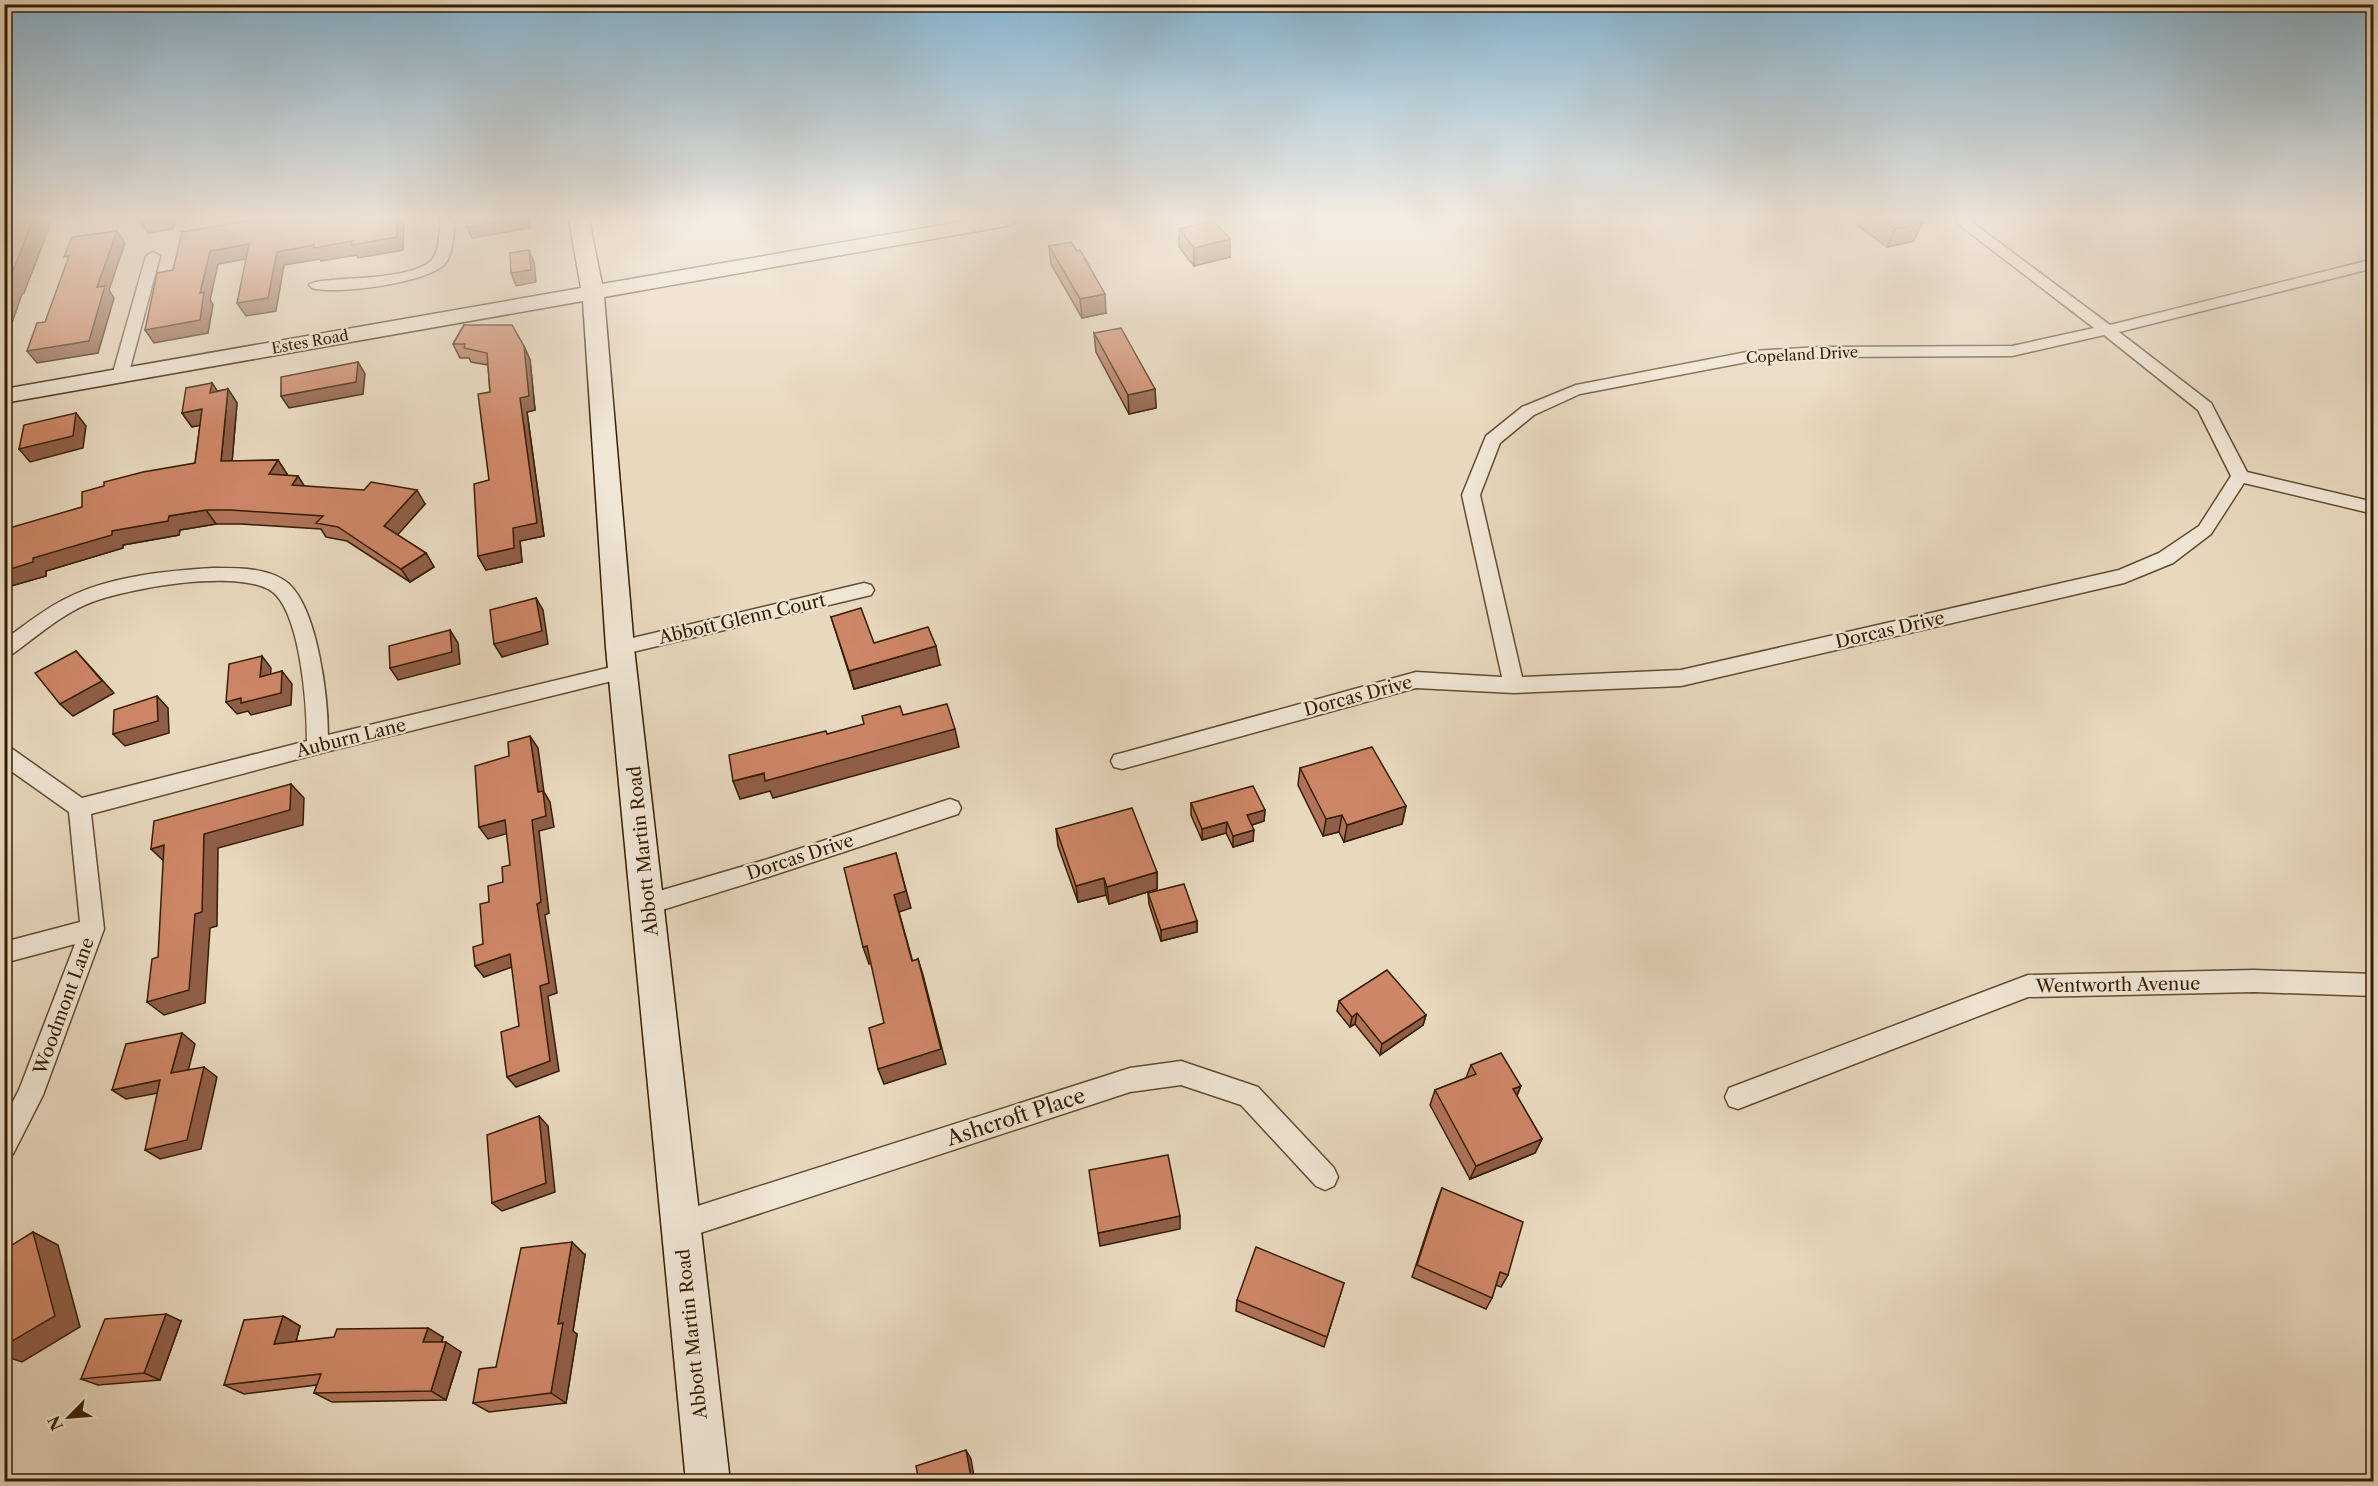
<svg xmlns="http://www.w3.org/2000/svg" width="2378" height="1486" viewBox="0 0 2378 1486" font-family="'Libre Caslon Text',serif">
<rect width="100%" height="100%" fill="#e8d8be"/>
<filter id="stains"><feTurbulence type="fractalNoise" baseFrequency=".00333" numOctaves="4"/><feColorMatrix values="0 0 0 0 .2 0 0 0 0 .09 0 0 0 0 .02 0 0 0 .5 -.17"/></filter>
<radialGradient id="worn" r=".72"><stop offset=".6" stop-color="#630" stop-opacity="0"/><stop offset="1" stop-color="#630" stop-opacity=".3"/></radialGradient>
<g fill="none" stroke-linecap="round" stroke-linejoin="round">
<defs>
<g id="street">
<path d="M441,220H455C453,234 454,254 444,265C424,283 338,295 312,288L309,285C318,275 417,284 434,257C440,247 439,231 441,220Z"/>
<path d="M1953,220H1969L2110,325L2374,259V268L2119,332L2211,403L2247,472L2374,502V514L2244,483L2211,534L2173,563L2124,583L1681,686L1514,693L1416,688L1122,769L1114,767L1111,761L1114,755L1122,753L1416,672L1502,677L1462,495L1486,436L1522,407L1576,385L1752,351L1821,347L2012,346L2094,328ZM2104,335L2198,410L2231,476L2199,526L2159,553L2119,570L1681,670L1522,677L1480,495L1500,443L1534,415L1580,394L1752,361L1821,357L2012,356Z"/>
<path d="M153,252L160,256L128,376L126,379H114L112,376L146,256Z"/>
<path d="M213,568C237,568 269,567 289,584C318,611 328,698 328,735L624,664L631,666L634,671L631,676L624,678L317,754L91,814L104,929L43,1095L13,1154L4,1157V1118L19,1090L75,944L4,963V942L80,922L69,812L4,766V746L11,748L82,798L307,741C307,705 301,622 276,595C248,565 122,589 87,604C59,616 35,638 11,655L4,657V640C25,625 44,609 67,598C110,576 165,571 213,568Z"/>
<path d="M864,583L871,585L874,590L871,595L620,655L613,653L610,648L613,643L620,641Z"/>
<path d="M950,799L958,802L961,808L958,814L768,877L649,914L641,911L637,904L641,897L649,894L768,859Z"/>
<path d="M2254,970L2374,974V996L2254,992L2028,997L1738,1109L1729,1106L1725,1097L1729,1088L2028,975Z"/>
<path d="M1181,1061L1258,1087L1334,1168L1338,1177L1334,1186L1325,1190L1316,1186L1241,1105L1181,1085L1130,1092L679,1240L669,1236L665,1226L669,1216L679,1212L1130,1068Z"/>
</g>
<path id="secondary" d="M569,220H589L602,284L971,220H1016L1013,224L1006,226L604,297L634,648L730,1482H686L606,648L583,301L4,403V389L581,288Z"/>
</defs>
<use href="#street" stroke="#624c30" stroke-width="3"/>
<use href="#secondary" stroke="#351e00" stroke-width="3"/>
<use href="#street" fill="#f0e6d5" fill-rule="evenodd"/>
<use href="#secondary" fill="#f0e6d5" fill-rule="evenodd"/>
</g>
<g fill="#b07358" stroke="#351e00" stroke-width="1.5">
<path d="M1860,220H1918L1914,241L1887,247L1857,225Z"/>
<path d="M1179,229L1230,257L1194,266L1179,247Z"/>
<path d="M1049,246L1106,313L1082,318L1051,264Z"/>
<path d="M464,325L524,346L530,360L535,410L527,412L544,536L520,541L522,562L486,570L478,556L489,480L490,392L488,365L471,362L469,358H460L453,344Z"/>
<path d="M1094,333L1155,389L1156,408L1129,414L1096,352Z"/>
<path d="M212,383L217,391L228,389L237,403L232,461L278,460L287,474L286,476L304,486L425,504L397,535L426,553L434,567L410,582L347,541L326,537L321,529L241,524H216L180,530L179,535L123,545V548L46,571V576L4,588V535L82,507L195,463L200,425L192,427L182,413Z"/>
<path d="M831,617L874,643L940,665L854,689Z"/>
<path d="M1300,768L1406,806L1402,824L1344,842L1339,832L1323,836L1298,785Z"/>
<path d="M1191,803L1265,810L1264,821L1252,825L1253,841L1233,847L1226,833L1202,840L1191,815Z"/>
<path d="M1056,829L1157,872V889L1109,904L1106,895L1078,902L1058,846Z"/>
<path d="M1148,893L1197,921V932L1161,941L1149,904Z"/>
<path d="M1339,1001L1426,1015L1423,1025L1380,1055L1355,1024L1350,1027L1337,1011Z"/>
<path d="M1471,1065L1521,1086L1517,1096L1542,1139L1535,1153L1470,1179L1430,1105L1435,1090L1466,1078Z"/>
<path d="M1442,1188L1508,1275L1501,1287L1496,1285L1492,1298L1486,1309L1412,1277L1437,1201Z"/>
<path d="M585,1255L573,1331L577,1334L566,1403L489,1412L473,1403L496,1367Z"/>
<path d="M1344,1283L1324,1347L1236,1311L1237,1300Z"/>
<path d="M283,1316L300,1326L296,1341L443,1337L442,1342L461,1352L446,1400L332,1402L314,1393L317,1385L244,1394L224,1385Z"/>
<path d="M181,1321L160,1380L98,1385L81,1379Z"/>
</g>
<g fill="#905e47" stroke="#351e00" stroke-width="1.5">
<path d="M33,220H52L24,293L22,294L4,346V289L9,277Z"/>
<path d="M146,220H175L173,229L148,233L140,221Z"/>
<path d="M397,220H404L403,250L358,258L357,255L321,261L320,259L284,265L276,311L246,316L237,303L277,252Z"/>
<path d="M510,220H529L530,228L472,238L467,227Z"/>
<path d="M1922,223L1914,241L1887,247L1895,229Z"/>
<path d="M117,231L125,243L109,290L114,298L98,353L37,363L27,351L97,287Z"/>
<path d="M1230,239V257L1194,266V248Z"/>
<path d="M249,244L257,257L218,264L210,300L213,305L208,333L154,343L145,330L200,293L210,251Z"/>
<path d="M529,250L534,262L536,282L516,286L511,273Z"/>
<path d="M1105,294L1106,313L1082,318L1080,299Z"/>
<path d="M524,346L530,360L535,410L527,412L544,536L520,541L522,562L486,570L478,556L513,528L520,398Z"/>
<path d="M358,362L365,374L363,394L289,408L281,396Z"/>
<path d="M212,383L221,397L210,393Z"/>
<path d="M228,389L237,403L231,475L221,461Z"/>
<path d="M1155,389L1156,408L1129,414L1128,395Z"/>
<path d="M202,409L211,423L192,427L182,413Z"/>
<path d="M76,413L86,426L83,448L30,462L19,449Z"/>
<path d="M278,460L287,474L278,488L269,474Z"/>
<path d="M298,476L307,490L292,485Z"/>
<path d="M417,490L425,504L393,540L384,526Z"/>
<path d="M206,510L216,524L180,530L179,535L123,545V548L46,571V576L4,588V571L33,558L112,531L169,516Z"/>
<path d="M426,553L434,567L410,582L401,569Z"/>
<path d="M536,598L543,610L548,644L502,657L494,644Z"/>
<path d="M450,630L458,643L460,664L398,680L390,668Z"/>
<path d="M936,646L940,665L854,689L849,671Z"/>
<path d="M76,651L114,693L73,716L60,704Z"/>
<path d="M262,656L271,668L270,689L260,677Z"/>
<path d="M282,671L292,684L291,705L251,715L248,711L237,714L226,702Z"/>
<path d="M157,696L168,708L169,733L125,746L113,734Z"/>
<path d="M955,729L959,747L773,798L770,791L740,799L733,781Z"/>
<path d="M530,736L538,748L544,792L550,802L554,827L539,831L549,913L545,915L557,993L548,996L559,1071L516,1087L507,1077L540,986L537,904L532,820L538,792Z"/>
<path d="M291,784L304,798L303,825L218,848L217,926L210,928L205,1003L164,1015L147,1002L195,914L204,834Z"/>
<path d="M1406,806L1402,824L1344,842L1347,825Z"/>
<path d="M1265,810L1264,821L1246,827L1247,815Z"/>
<path d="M1342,815L1339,832L1323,836L1326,819Z"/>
<path d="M505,820L513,832L488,839L479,827Z"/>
<path d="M1227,822L1226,833L1202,840V829Z"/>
<path d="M1254,830L1253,841L1233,847V836Z"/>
<path d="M164,845L166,863L151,849Z"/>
<path d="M896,853L911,908L899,912L917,977L894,895Z"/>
<path d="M1157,872V889L1109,904L1107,887Z"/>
<path d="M1104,878L1106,895L1078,902L1076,886Z"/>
<path d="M1197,921V932L1161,941V930Z"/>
<path d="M867,946L872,962L869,964L863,947Z"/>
<path d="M510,954L518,965L484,977L475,966Z"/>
<path d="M918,959L923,975L946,1064L884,1084L878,1069Z"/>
<path d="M1357,1013L1355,1024L1350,1027L1352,1017Z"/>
<path d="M1426,1015L1423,1025L1380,1055L1382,1044Z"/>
<path d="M182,1033L195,1044L185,1083L171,1073Z"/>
<path d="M204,1067L217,1077L201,1149L160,1159L145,1150Z"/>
<path d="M160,1080L174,1090L126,1099L112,1090Z"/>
<path d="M1521,1086L1514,1101L1513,1089Z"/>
<path d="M539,1116L548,1126L555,1192L502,1211L492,1203Z"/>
<path d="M1542,1139L1535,1153L1470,1179L1476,1166Z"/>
<path d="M1180,1216V1229L1100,1246L1098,1233Z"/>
<path d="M33,1232L58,1245L80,1327L22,1362L4,1356V1346Z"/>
<path d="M572,1242L585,1255L573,1331L577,1334L566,1403L551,1393L558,1324Z"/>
<path d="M166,1314L181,1321L160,1380L144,1373Z"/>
<path d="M283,1316L300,1326L293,1353L274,1344Z"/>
<path d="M428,1328L443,1337L439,1352L423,1342Z"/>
<path d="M446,1342L461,1352L446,1400L431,1391Z"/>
<path d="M966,1450L971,1459L975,1482H972Z"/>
</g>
<g fill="#cd8666" stroke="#351e00" stroke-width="1.5">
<path d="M4,220H33L11,276L9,277L4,289Z"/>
<path d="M254,220H397V237L351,245L352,241L314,248V245L277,252L268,298L237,303L249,244L210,251L200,293L204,292L200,320L145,330L157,273L173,270L182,232Z"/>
<path d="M466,220H510L467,227Z"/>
<path d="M1883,220H1918L1922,223L1895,229Z"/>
<path d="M1214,221L1230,239L1194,248L1179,229Z"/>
<path d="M117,231L97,287L105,286L89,341L27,351L37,323L45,322L69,256L64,257L72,237Z"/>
<path d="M1071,242L1077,251L1080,250L1105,294L1080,299L1049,246Z"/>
<path d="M529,250L531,270L511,273L510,253Z"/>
<path d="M464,325H512L524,346L529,396L520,398L537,523L513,528L514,548L478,556L474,484L489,480L478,394L490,392L487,353L464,348L465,344H453Z"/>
<path d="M1121,328L1155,389L1128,395L1094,333Z"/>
<path d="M358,362L356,382L281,396V377Z"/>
<path d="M212,383L210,393L228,389L221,461L278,460L269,474L298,476L292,485L364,490L371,482L417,490L384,526L426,553L401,569L338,527L316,523L323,516L231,510H206L169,516L168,521L112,531V535L33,558V562L4,571V535L9,534V528L82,507V492L104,486V482L143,472L195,463L202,409L182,413L186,388Z"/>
<path d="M76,413L73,436L19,449L24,425Z"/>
<path d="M536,598L542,631L494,644L490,610Z"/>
<path d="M861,608L874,643L928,627L936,646L849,671L831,617Z"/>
<path d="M450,630L452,652L390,668L389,646Z"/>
<path d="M76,651L102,681L60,704L35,673Z"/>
<path d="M262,656L260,677L282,671L281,693L241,703V698L226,702L229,664Z"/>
<path d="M157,696L158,721L113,734L114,710Z"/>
<path d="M947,704L955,729L765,781L764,773L733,781L729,755L826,731L827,734L864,724L862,716L900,706L903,715Z"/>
<path d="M530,736L538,792L543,791L546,816L532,820L541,902L537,904L549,983L540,986L550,1061L507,1077L501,1032L519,1026L510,954L475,966L473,947L483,944L480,904L489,902L488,886L503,882L502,867L510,865L505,820L479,827L475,766L509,756L508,742Z"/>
<path d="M1372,747L1406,806L1347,825L1342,815L1326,819L1300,768Z"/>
<path d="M291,784L290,810L204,834L202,912L195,914L189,990L147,1002L152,959L158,957L164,845L151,849L154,821Z"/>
<path d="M1253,786L1265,810L1247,815L1254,830L1233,836L1227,822L1202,829L1191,803Z"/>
<path d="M1132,808L1157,872L1107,887L1104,878L1076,886L1056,829Z"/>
<path d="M896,853L906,891L894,895L912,961L918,959L941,1049L878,1069L869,1028L884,1023L867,946L863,947L844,868Z"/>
<path d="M1184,884L1197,921L1161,930L1148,893Z"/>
<path d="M1387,970L1426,1015L1382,1044L1357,1013L1352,1017L1339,1001Z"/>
<path d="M182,1033L171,1073L204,1067L187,1140L145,1150L160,1080L112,1090L126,1044Z"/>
<path d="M1501,1053L1521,1086L1513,1089L1542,1139L1476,1166L1435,1090L1476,1074L1471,1065Z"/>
<path d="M539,1116L546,1183L492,1203L487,1135Z"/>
<path d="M1168,1155L1180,1216L1098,1233L1089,1170Z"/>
<path d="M1442,1188L1523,1222L1508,1275L1500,1272L1492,1298L1417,1265Z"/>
<path d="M33,1232L55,1316L4,1346V1269L11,1265L7,1248Z"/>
<path d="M572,1242L558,1324L563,1323L551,1393L473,1403L479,1369L496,1367L521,1248Z"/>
<path d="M1256,1247L1344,1283L1327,1337L1237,1300Z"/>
<path d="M166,1314L144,1373L81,1379L105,1319Z"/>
<path d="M283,1316L274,1344L334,1337L337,1329L428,1328L423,1342H446L431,1391L314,1393L321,1374L224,1385L244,1320Z"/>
<path d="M966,1450L972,1482H919L916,1466Z"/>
</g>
<linearGradient id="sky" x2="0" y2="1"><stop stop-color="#87b6d3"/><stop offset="0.51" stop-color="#f5ede2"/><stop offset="1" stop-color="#f5ede2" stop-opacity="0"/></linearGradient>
<rect width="2378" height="428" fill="url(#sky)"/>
<g text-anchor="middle" stroke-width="4.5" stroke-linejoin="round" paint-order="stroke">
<g font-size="15" fill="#351e00" stroke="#f0e6d5">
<text transform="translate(310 342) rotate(-10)" y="5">Estes Road</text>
<text transform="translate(1802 355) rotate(-3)" y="5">Copeland Drive</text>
</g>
<g font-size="18" fill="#351e00" stroke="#f0e6d5">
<text transform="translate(742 619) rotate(-13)" y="6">Abbott Glenn Court</text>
<text transform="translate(1890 630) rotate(-13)" y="6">Dorcas Drive</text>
<text transform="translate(1358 696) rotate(-15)" y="6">Dorcas Drive</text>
<text transform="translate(351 738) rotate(-14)" y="6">Auburn Lane</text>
<text transform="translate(643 851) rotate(-96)" y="6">Abbott Martin Road</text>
<text transform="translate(800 857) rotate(-18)" y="6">Dorcas Drive</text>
<text transform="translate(2118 985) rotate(-1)" y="6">Wentworth Avenue</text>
<text transform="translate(64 1006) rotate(-70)" y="6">Woodmont Lane</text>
<text transform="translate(692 1334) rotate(-96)" y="6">Abbott Martin Road</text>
</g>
<g font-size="21" fill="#351e00" stroke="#f0e6d5">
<text transform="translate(1016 1117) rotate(-18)" y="7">Ashcroft Place</text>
</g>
</g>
<rect width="2378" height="1486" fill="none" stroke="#e8d8be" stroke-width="24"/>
<rect x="6" y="6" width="2366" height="1474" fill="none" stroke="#351e00" stroke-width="3"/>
<rect x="12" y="12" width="2354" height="1462" fill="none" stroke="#351e00" stroke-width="1.5"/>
<g transform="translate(69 1417) rotate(245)" stroke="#f0e6d5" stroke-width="4.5" paint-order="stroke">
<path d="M0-4.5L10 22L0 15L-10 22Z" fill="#351e00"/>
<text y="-9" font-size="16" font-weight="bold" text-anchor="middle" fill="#351e00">N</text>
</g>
<rect width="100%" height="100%" filter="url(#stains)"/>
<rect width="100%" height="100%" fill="url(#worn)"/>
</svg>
